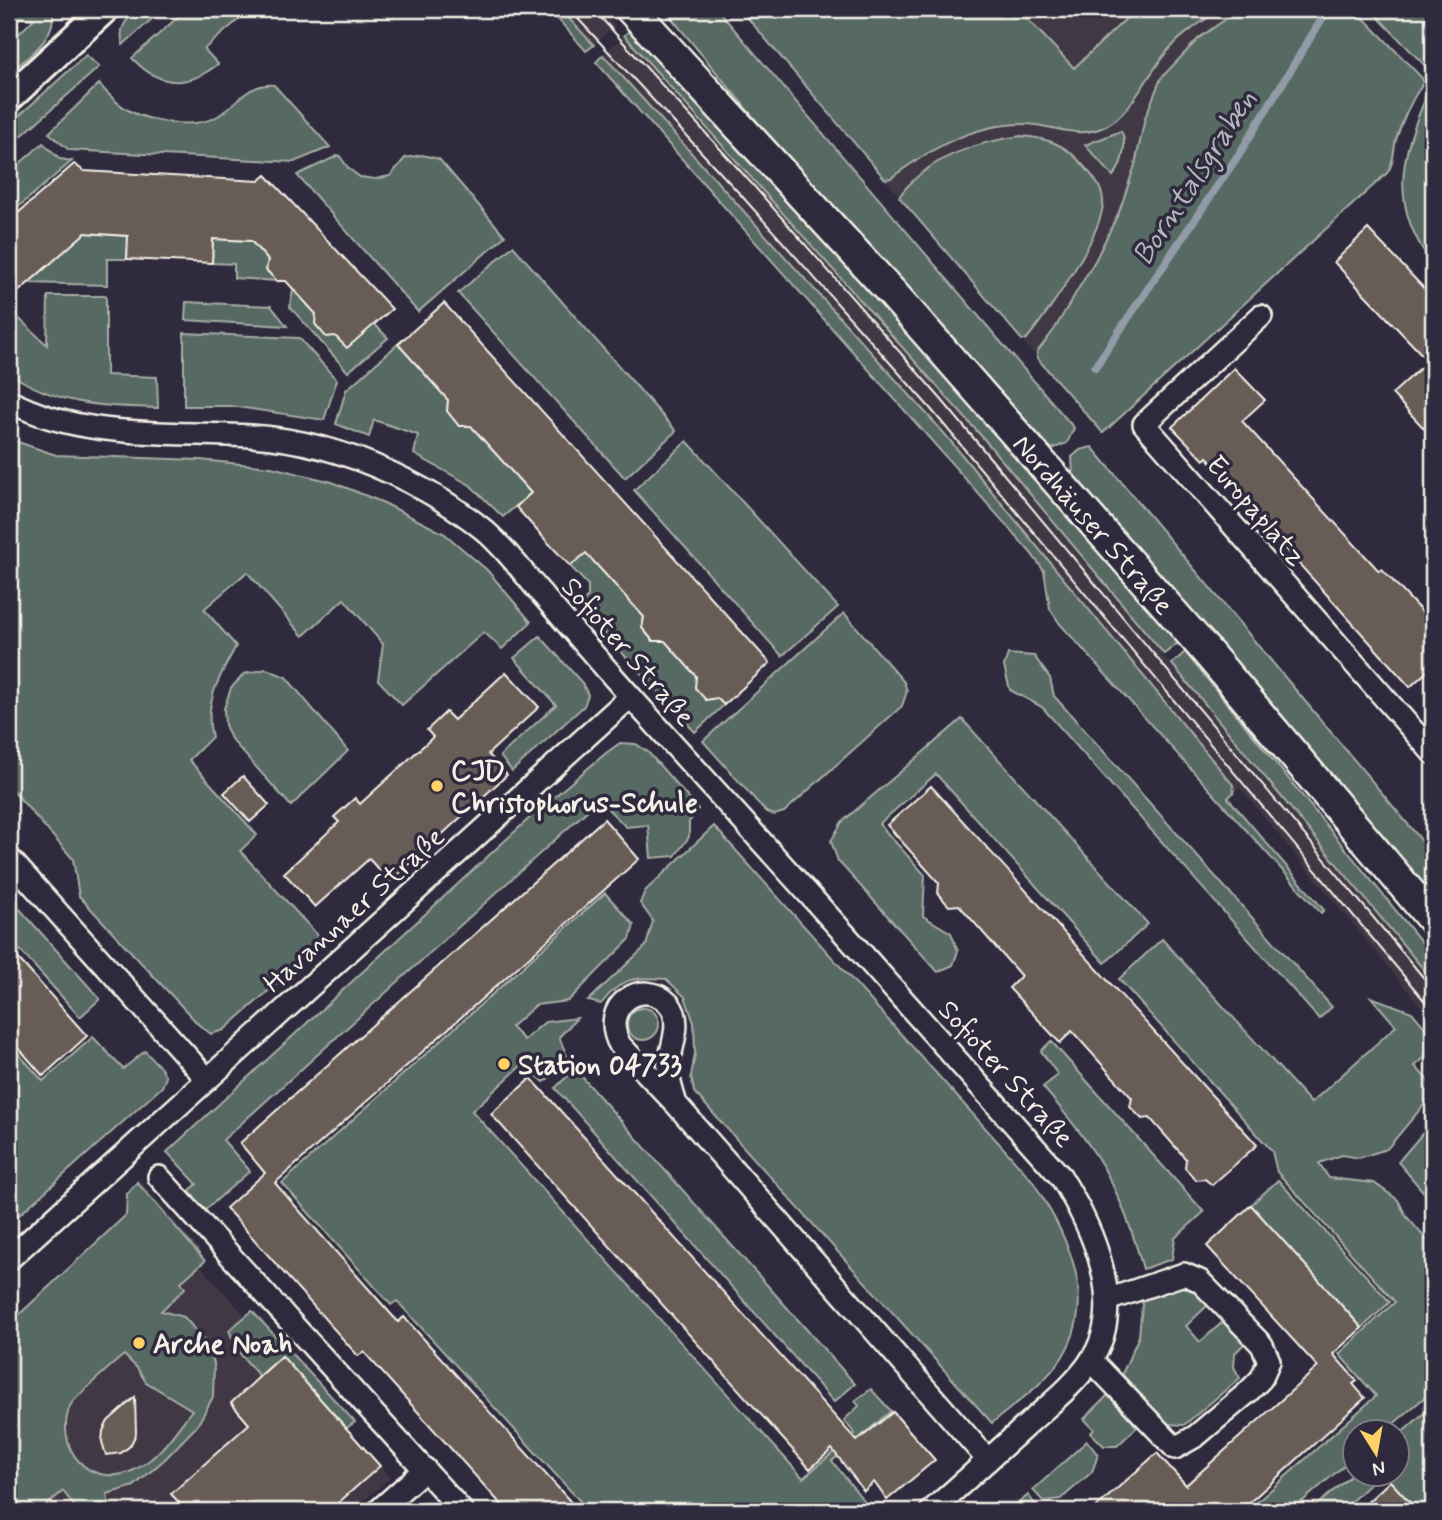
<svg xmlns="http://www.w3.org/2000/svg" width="1442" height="1520" viewBox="0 0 1442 1520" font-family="Mynerve,sans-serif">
<rect width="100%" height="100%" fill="#2f2a3d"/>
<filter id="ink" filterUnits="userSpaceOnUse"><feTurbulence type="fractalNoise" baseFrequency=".0143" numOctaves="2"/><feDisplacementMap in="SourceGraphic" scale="14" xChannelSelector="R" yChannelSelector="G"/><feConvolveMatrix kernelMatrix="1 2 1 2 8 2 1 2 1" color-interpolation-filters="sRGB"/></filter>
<g filter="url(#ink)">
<g fill="#403945">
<path d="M560,9H599L615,26L594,45Z"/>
<path d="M740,9H1240L1199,38L1145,118L1135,165L1119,212L1096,259L1054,330L1037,352V358Z"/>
<path d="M624,35L984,439L1433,981V1021L1239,787L1234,792L1232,784L943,432L603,55Z"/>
<path d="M139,1180L200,1250L193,1258L391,1477L352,1511H18L129,1220V1188Z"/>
</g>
<g fill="#576962" stroke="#a6ada5" stroke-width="2" fill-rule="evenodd">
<path d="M9,9H52C59,37 27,57 9,74V43L34,19L9,16Z"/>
<path d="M138,9H163L123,45C118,27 126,20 138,9Z"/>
<path d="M187,9H251L204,49L218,64C187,89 159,87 132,58Z"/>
<path d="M549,9H560L594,45L586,51Z"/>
<path d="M664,9H717L1074,428L1067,443L1052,449L793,165Z"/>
<path d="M740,9H1018L1074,68L1136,9H1221C1203,21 1185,32 1170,48C1149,71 1133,112 1106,126C1075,141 1054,124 1023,124C973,124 930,149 891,178L885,179Z"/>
<path d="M1240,9H1355L1422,78L1423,83C1411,101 1402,120 1396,140C1393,152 1394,164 1387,173L1103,433L1037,358V352L1054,330L1096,259L1119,212L1135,165L1145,118L1161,78L1199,38Z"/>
<path d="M1370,9H1433V72L1430,71Z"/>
<path d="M634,27L958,388L1178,643L1164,654L984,439L624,35Z"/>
<path d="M86,55L99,67L9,147V125Z"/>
<path d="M603,55L943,432L1233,785L1234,792L1228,798L1324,910L1321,913L1060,624L1050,609L1044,571L1031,553L596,62Z"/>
<path d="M99,84C107,93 117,104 128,110C150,122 195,130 218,116C238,103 248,83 274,85L330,147L294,162L69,150L49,133Z"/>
<path d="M1429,91H1433V264C1388,206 1400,153 1429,91Z"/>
<path d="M1121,131C1128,142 1122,167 1113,176L1085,145Z"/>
<path d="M1021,136C1047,138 1065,144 1082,164C1091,174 1103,187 1103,201C1104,233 1047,314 1026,340H1022L899,197C926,158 977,142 1021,136Z"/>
<path d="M43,143L60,159L72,161L9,215V173Z"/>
<path d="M339,155L349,169L360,177L375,179L390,176L405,158L422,155L439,159L505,236L418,312L297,175Z"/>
<path d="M85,233L128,236L127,259H107V285L28,283Z"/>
<path d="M213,239L251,241L268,260L266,270L277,281L234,278V264L212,263Z"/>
<path d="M513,246L676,431L625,478L458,293Z"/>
<path d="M293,290L316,314L374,324L388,338L348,372L290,307Z"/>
<path d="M48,296H106V375L157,377L158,408C100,406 59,406 9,373V309L47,345Z"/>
<path d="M186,302L271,306L287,326L185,320Z"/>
<path d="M184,333L299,338L337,380L324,420L231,406H184Z"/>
<path d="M398,344L448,400L447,411L459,426H471L531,493L503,517L470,485L414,454L418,435L374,420L369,437L336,424L346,390Z"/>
<path d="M9,439L56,455L200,460L271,467L332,482L384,503L445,534L487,570L531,622L502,649L484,632L402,705L378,680L383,644L344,599L303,636L247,572L204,609L236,646C220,677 203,701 212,737L189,760L257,835L240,851L324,942L224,1030L211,1034L199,1025L79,896L73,859L9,786Z"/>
<path d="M687,441L838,607L782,656L634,490Z"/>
<path d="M1092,447L1433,854V895L1381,840L1073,474L1072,457L1080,450Z"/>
<path d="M585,552L644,617L642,628L653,641H665L696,676L706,700L717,698L724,705L695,732L579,606L588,597V585L570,566Z"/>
<path d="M844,613L904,682L907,691L902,706L784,812L774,815L766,812L703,741Z"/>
<path d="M540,636L583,684L588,695L584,706L512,771L500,756L556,705L514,658Z"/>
<path d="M1185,652L1433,956V981L1172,664Z"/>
<path d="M1008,654L1034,656L1050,678L1054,696L1332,1007L1319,1019L1042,707L1010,690L1004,666Z"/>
<path d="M266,669L286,677L348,751L291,806L231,739L225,725L224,709L231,688L244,674Z"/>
<path d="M962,719L1148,924L1105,963L936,774L879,824L925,875L923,916L951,933L958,951L953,965L938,972L838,861L831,841L842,822Z"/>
<path d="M620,743L636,744L648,752L698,809L689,822V837L675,856L651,858L648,825L626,827L599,800L223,1140L250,1171L205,1210L189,1191L197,1184L167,1152L535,813L606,753Z"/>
<path d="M714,826L1032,1180C1065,1233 1100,1295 1063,1356C1046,1383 1016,1403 992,1423L694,1092L691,1076L695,1054L694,1023L685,997L666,979C633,977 622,977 601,1004L588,1001L646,946L653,921L640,903L645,891Z"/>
<path d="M605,893L634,925L630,939L568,1001L536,1005L511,1027L524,1040L545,1022L577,1018L559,1037L569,1061L544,1082L523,1064L472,1111L803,1478L855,1434L844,1420L859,1406L855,1401L871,1389L891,1411L832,1461L872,1511H589L397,1301L391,1305L282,1183Z"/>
<path d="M9,897L100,999L80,1017L9,938Z"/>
<path d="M1162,939L1311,1103L1396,1026L1371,997L1412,1012L1433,1037V1050L1415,1066L1433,1086V1094L1387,1149L1359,1158L1342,1155L1319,1163L1329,1178L1374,1183L1398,1200L1406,1216L1433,1247V1390L1384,1432H1354V1457L1291,1511H1247L1376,1396L1339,1354L1395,1302L1277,1172L1272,1151L1119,979Z"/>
<circle cx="643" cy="1024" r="16"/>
<path d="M93,1037L123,1069L145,1051L161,1068L166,1077L162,1087L9,1224V1043L43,1081Z"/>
<path d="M1051,1041L1204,1212L1175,1238L1172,1259L1143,1269C1134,1236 1123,1204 1107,1174C1090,1142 1066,1115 1043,1087L1058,1075L1041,1051Z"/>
<path d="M575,1069L855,1384L834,1402L555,1088Z"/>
<path d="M1433,1121V1203L1398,1162Z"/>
<path d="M1278,1180L1390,1302L1362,1328L1251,1205Z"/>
<path d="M137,1182L205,1261L181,1282L185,1288L161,1311L184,1317L205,1341L214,1363L213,1397L197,1426L165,1459L134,1486L107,1494L110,1511H78L63,1491L40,1511H14L9,1505V1324L126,1215L127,1194ZM124,1355L137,1368L146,1382L192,1410C175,1432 158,1460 132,1471C88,1489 54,1448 70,1406C74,1398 115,1362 124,1355Z"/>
<path d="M1182,1284L1197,1290L1209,1304L1186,1326L1200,1342L1224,1321L1244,1344L1235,1353L1234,1367L1240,1378L1184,1425L1167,1424L1122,1374L1139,1336L1143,1294Z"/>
<path d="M252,1311L355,1422L345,1429L282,1357L259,1376L237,1350L229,1330Z"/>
<path d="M1109,1394L1137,1427L1117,1446H1104L1091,1433L1094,1429L1084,1419Z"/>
<path d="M1433,1405V1511H1418L1390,1481L1379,1475L1341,1511H1310L1354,1473L1396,1474L1397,1437Z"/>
<path d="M1087,1441L1098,1455L1092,1472L1061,1499L1043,1501L1033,1490Z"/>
<path d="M1028,1495L1039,1509L1038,1511H1010Z"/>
<path d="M410,1503C421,1503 429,1503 437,1511H397Z"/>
</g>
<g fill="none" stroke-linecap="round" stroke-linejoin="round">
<path stroke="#929ba7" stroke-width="8" d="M1095,367L1241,151L1328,9"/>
</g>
<g fill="#675b57" stroke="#f4f1e8" stroke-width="2">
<path d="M74,164L84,171L259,181L266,175L392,309L347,348L335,336L326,337L315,324L316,314L286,281H277L266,270L268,260L251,241L213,239L212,263L127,259L128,236L85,233L9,300V221Z"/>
<path d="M1368,229L1433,298V438L1392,394L1428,361L1334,262Z"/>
<path d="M444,303L770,663L724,705L717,698L706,700L695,688L696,676L665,641H653L642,628L644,617L586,553L570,566L541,535L516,507L531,493L471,426H459L447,411L448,400L398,344Z"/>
<path d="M1234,368L1265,400L1242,421L1379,571L1382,569L1433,624V666L1410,687L1246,505L1249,502L1207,457L1204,460L1172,427Z"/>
<path d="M506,672L539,707L488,754L507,775L390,882L369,859L315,907L284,873L339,822L334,817L355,798L360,804L433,737L427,730L446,712L454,720Z"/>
<path d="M243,776L269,805L250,822L224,793Z"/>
<path d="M931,786L1257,1145L1212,1185L1205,1179L1196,1180L1185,1168L1186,1159L1150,1118L1142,1119L1130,1107L1132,1098L1072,1031L1060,1043L1009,988L1021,976L959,905L949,906L938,894L939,883L887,825Z"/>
<path d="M604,819L639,859L275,1183L398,1322L404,1317L579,1511H507L364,1352L358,1356L226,1208L265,1173L240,1143Z"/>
<path d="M9,948L87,1036L43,1076L9,1037Z"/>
<path d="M531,1078L857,1441L893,1412L935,1460L887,1500L874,1482L864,1491L832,1449L810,1469L491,1114Z"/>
<path d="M1251,1205L1362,1328L1333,1354L1357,1381L1353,1384L1365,1398L1240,1511H1092L1157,1453L1186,1485L1318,1367L1207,1246Z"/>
<path d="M282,1356L380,1466L329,1511H187L171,1494L249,1424L231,1403Z"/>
<path d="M135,1397L136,1434L130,1446L121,1453L106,1455L102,1442L103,1431L108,1421Z"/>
<path d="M1390,1481L1418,1511H1358Z"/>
</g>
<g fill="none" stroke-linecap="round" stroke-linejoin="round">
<defs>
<g id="minor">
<path d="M1261,316L1144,424L1433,753"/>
<path d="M9,401C83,440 170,431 251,436C298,439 348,453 391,473C423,488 456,507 484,530C505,548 522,571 539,591C575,633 611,675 648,716C787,869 924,1022 1061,1177C1092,1227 1129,1306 1090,1362C1074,1385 1051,1403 1030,1422C997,1452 964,1482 931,1511"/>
<path d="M9,858L207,1079"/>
<path d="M676,1104C673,1094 669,1083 668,1072C668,1051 685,1023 669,1004C643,976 598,1006 620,1045L676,1104L988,1460"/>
<path d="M159,1177L462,1511"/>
<path d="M9,1259L630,697"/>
<path d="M1091,1360L1175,1448L1196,1436L1247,1393L1261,1379L1269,1361L1262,1345L1200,1281L1184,1274L1107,1300"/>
<path d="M378,1511L425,1469"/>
</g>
<path id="tertiary" d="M9,98L105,9"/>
<path id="secondary" d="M631,9L893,294L1202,646L1433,920"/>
</defs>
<use href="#minor" stroke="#f4f1e8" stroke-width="26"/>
<use href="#tertiary" stroke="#f4f1e8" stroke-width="32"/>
<use href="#secondary" stroke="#f4f1e8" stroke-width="35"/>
<use href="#minor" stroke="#2f2a3d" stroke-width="21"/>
<use href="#tertiary" stroke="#2f2a3d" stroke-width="26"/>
<use href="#secondary" stroke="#2f2a3d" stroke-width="30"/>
<g stroke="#f4f1e8" stroke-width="2">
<path d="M569,9L740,194L930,408L1433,1011"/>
<path d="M593,9L753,185L941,399L1433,989"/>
</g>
</g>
</g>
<g fill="#ffd166" stroke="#2f2a3d" stroke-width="2.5">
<circle cx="437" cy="786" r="7"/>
<circle cx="504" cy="1064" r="7"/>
<circle cx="139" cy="1343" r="7"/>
</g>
<g text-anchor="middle" stroke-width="7" stroke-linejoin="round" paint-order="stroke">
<g font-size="28" fill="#f4f1e8" stroke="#2f2a3d">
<text transform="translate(1257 510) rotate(49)" y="10">Europaplatz</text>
<text transform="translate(1094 524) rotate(49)" y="10">Nordhäuser Straße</text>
<text transform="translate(629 651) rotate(49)" y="10">Sofioter Straße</text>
<text transform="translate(353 909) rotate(-42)" y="10">Havannaer Straße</text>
<text transform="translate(1007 1073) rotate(48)" y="10">Sofioter Straße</text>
</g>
<g font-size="28" font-weight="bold" fill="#f4f1e8" stroke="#2f2a3d" text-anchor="start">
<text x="451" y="780">CJD<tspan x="451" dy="32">Christophorus-Schule</tspan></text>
<text x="518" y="1074">Station 04733</text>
<text x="153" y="1353">Arche Noah</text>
</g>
<g font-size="30" font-style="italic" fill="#b3b8bc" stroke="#2f2a3d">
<text transform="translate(1194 177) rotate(-57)" y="10">Borntalsgraben</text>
</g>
</g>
<rect width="1442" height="1520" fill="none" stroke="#2f2a3d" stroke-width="35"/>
<rect x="18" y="18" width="1407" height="1485" fill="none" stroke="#f4f1e8" stroke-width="2.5" filter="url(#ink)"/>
<g transform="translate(1376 1453) rotate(169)"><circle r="33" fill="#2f2a3d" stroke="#7e7a81" stroke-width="2"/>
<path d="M0-5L12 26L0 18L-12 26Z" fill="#ffd166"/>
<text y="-10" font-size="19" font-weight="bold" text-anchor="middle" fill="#f4f1e8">N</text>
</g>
</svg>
